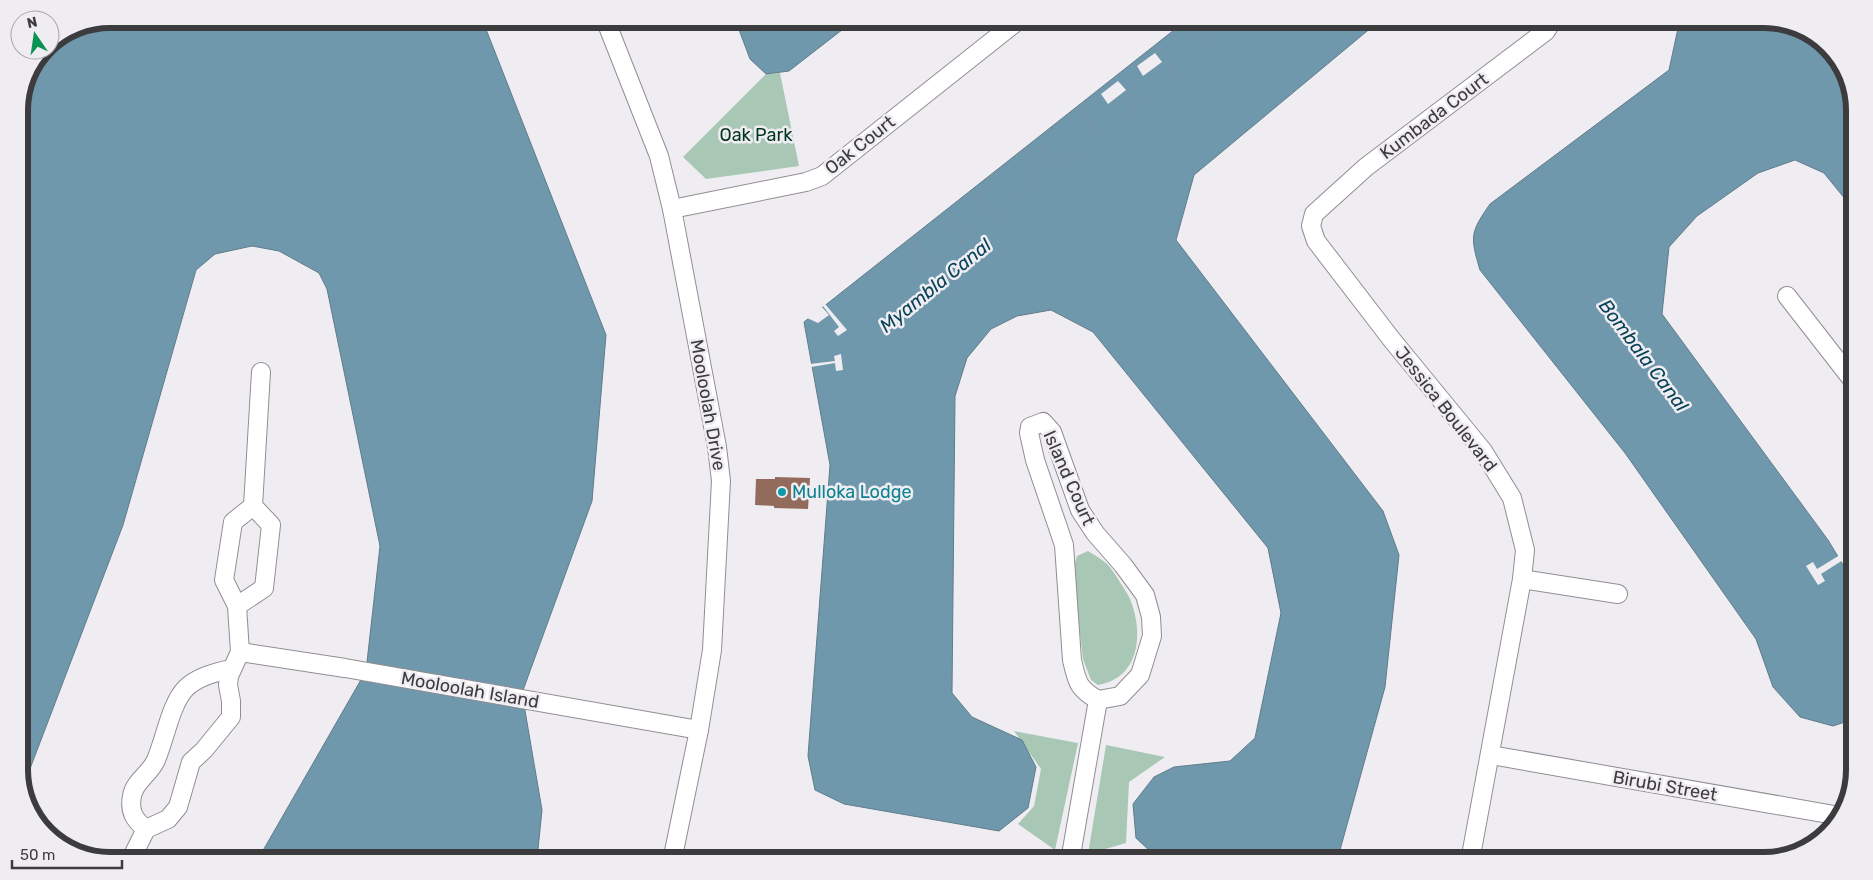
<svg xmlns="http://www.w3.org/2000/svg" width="1873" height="880" viewBox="0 0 1873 880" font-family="Rubik,sans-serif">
<rect width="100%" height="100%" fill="#f0edf2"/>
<g fill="#a8c8b5">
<path d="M780,73L799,166L706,179L683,157L766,74Z"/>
<path d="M1088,551C1094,555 1102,559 1107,564C1111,568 1115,574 1118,579C1122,586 1127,592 1130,599C1144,633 1140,678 1098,685L1091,680L1083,659L1073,571L1077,556Z"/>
<path d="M1014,731L1078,743L1055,850L1018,824L1034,806L1041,769Z"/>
<path d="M1106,745L1165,757L1129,782L1126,843L1088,854Z"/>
</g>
<g fill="#6f98ac" stroke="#607c8b">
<path d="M110,19H482L606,335L592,501L522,693L542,810L537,859L544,861H257L366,671L380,546L327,289L319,273L279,251L252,246L215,254L196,270L123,525L23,787L19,776V104L44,50H50V42L75,26Z"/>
<path d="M735,19H856L789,71L766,74L750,59Z"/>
<path d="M1188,19H1379L1378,22L1194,175L1176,240L1383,511L1399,555L1385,687L1337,861H1191L1151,852L1136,838L1133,804L1154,777L1174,767L1230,761L1255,738L1281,613L1268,548L1093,332L1051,310L1017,316L991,329L967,358L955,396L952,693L972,717L1022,740L1036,767L1028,808L999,831L844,804L815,790L808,756L830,465L804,322Z"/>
<path d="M1680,19H1763L1803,28L1839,60L1854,104V210L1824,173L1795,160L1758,173L1697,216L1669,247L1662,314L1828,540L1854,583V719L1833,726L1800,717L1773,687L1756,639L1625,453L1480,270C1470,236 1470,233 1490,204L1669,70Z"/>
</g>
<g fill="#f0edf2">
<path d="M1155,53L1162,62L1143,76L1137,66Z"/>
<path d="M1118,81L1126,90L1108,104L1101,94Z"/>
<path d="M825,304L847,330L838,336L834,331L839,327L823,306Z"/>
<path d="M822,307L829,315L818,323L807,318Z"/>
<path d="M841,354L843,370L836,371L835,363L811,367L810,364L835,361L834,356Z"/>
<path d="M1840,555L1843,560L1821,574L1825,581L1818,585L1806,566L1813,562L1817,569Z"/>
</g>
<path fill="#926b5d" d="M775,477L810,478L808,509L774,508V506L755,505L756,479H775Z"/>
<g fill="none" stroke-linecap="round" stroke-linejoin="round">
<defs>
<g id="minor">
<path d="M605,19L659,156L672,209L717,447L721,481L712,650L699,730L672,861"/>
<path d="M672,209L806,182L822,176L1020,19"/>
<path d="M1787,296L1854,382"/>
<path d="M1043,422L1052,432L1080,510L1095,533L1123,565L1145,595L1151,617L1152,636L1140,675L1120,696L1098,700C1078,689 1077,682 1072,660L1064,545L1035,460L1029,433L1030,427Z"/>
<path d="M1522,579L1618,594"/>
<path d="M237,606L264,588L271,525L253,506L261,372"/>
<path d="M240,652L345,668L699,730"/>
<path d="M1491,755L1840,816"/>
<path d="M146,829C134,820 129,811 132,796C134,782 149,774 155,762C165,741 170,704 186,688C197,677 216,672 231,669"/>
<path d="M130,861L146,829L168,819L178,807L191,762L204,750L231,717V701L228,685L229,676L240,652L237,606L224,580L233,522L253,506"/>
<path d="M1070,861L1098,700"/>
<path d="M1470,861L1522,579L1525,550L1512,498L1483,451L1392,340L1316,241L1311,226L1314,214L1366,167L1546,31L1553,19"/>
</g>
</defs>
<use href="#minor" stroke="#918e93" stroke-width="20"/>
<g stroke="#959396" stroke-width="2.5" stroke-dasharray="1 4" stroke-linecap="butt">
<path d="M735,19L752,24L765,21V19"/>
<path d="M811,19L836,35"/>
<path d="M1191,25L1211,46"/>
<path d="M798,26L808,19"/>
<path d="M1158,50L1176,74L1167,81"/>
<path d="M1080,111L1099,134"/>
<path d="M1123,116L1138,105L1126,90"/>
<path d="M1042,146L1058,167L1074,156"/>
<path d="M976,193L996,216L1004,209"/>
<path d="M1021,195L1034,185L1027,155"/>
<path d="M950,214L968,236"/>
<path d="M960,242L975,230"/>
<path d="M913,243L932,266"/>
<path d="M926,271L938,262"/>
</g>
<use href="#minor" stroke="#fff" stroke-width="18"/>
</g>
<circle fill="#0f9aa8" stroke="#f0edf2" stroke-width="2" cx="782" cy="492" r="5"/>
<g text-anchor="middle" stroke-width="5" stroke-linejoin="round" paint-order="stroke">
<g font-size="18" fill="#3c3b3d" stroke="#f0edf2">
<text transform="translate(1434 116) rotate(-37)" y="6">Kumbada Court</text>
<text transform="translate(860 145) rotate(-38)" y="6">Oak Court</text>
<text transform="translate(708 405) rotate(80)" y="6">Mooloolah Drive</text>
<text transform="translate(1446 409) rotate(52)" y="6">Jessica Boulevard</text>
<text transform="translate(1069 478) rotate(66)" y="6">Island Court</text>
<text transform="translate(470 690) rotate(10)" y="6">Mooloolah Island</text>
<text transform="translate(1665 786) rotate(10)" y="6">Birubi Street</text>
</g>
<g font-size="18" fill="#013721" stroke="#f0edf2">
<text x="756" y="141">Oak Park</text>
</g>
<g font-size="18" fill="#0d838f" stroke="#f0edf2" text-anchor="start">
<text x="792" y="498">Mulloka Lodge</text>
</g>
<g font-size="19" font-style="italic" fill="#064258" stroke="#f0edf2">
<text transform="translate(935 285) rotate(-39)" y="7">Myambla Canal</text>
<text transform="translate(1644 355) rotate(53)" y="7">Bombala Canal</text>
</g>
</g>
<path d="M0 0H1873V880H0ZM110 28H1764A82 82 0 0 1 1846 110V770A82 82 0 0 1 1764 852H110A82 82 0 0 1 28 770V110A82 82 0 0 1 110 28Z" fill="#f0edf2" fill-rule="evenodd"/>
<path fill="none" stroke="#3c3b3d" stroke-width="6" d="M110 28H1764A82 82 0 0 1 1846 110V770A82 82 0 0 1 1764 852H110A82 82 0 0 1 28 770V110A82 82 0 0 1 110 28Z"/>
<g transform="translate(35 35) rotate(347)"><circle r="24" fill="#f0edf2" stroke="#a8a6aa"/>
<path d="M0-4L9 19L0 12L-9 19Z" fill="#099453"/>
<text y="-8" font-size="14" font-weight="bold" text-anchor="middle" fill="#3c3b3d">N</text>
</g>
<path d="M12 860v8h110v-8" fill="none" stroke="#3c3b3d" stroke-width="2.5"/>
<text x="20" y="860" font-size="15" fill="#3c3b3d" stroke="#f0edf2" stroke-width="4" paint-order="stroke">50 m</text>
</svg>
